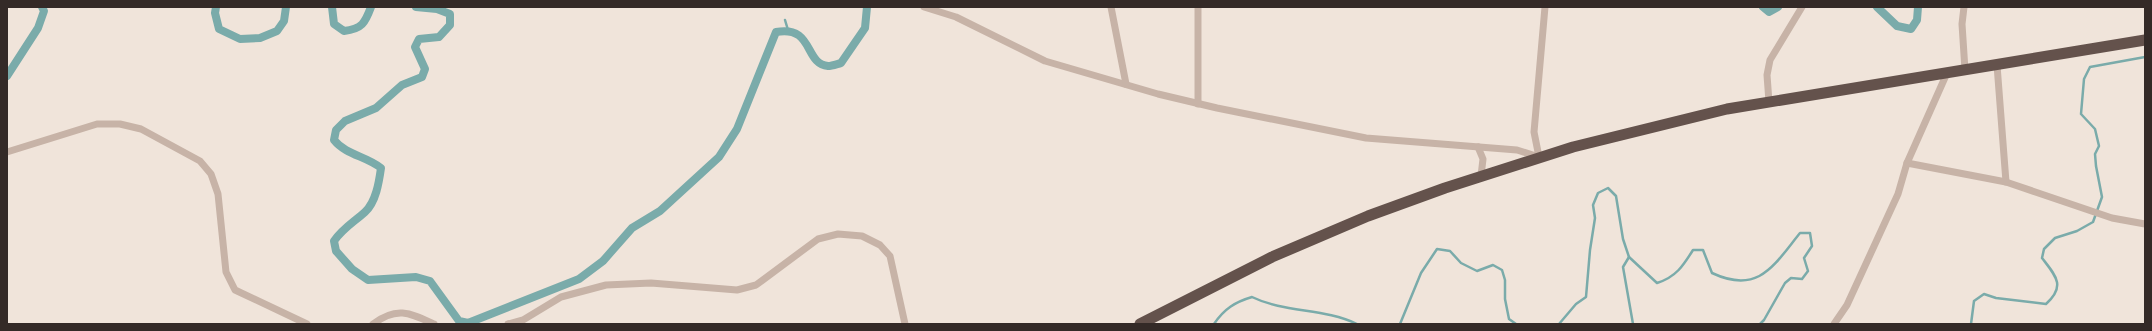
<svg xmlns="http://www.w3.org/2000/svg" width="2152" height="331" viewBox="0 0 2152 331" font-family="Mulish,sans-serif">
<rect width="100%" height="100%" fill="#f0e4da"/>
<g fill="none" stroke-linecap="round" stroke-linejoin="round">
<g stroke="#7aabaa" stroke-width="2.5">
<path d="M785,20L788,30"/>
<path d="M1629,257L1623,267L1633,324"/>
<path d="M1214,324C1224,309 1235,302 1252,297C1285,313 1324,308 1357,324"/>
<path d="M1400,324L1421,273L1437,249L1450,251L1461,263L1477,271L1493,265L1502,270L1505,280V299L1509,319L1516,324"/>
<path d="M1559,324L1576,304L1586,297L1590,250L1595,218L1593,205L1598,193L1608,188L1616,196L1623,239L1629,257L1657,283C1676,277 1683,266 1693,250H1703L1712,273C1759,295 1774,265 1800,233H1810L1812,246L1804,258L1808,271L1802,279L1791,278L1785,283L1764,320L1760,324"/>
<path d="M1971,324L1974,301L1984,294L1996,298L2046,304C2066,286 2056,276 2042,258L2044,249L2055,238L2077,231L2093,222L2102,197L2096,166L2095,154L2099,146L2095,129L2081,114L2084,79L2090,67L2145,57"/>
</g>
<g stroke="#7aabaa" stroke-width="8">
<path d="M216,7L215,13L219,29L240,39L260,38L277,31L284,21L286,7"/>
<path d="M332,7L334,24L344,31C362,29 365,23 371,7"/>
<path d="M416,7L437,9L450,14V25L439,37L419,39L415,47L425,69L422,77L402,85L376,108L345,121L336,130L334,140C346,155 366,156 381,168C379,182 376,202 365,212C354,222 343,228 334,241L336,251L352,269L368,280L416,277L430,281L459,321L468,323L579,279L603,261L632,228L660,211L719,157L737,129L776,32C814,25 804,64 828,66C832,66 837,64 841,63L865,28L867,7"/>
<path d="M1763,7L1769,12L1778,7"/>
<path d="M1877,7L1897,26L1911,29L1917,20L1918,7"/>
<path d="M7,76L38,28L44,11L42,7"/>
</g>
<g stroke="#c7b3a7" stroke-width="7">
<path d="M924,7L956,17L1045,61L1158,94L1217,108L1366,138L1517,150L1539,157L1534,132L1545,7"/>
<path d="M1111,7L1126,84"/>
<path d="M1198,7V104"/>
<path d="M1964,7L1962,24L1965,70"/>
<path d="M1997,65L2006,182"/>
<path d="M1769,102L1767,75L1770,60L1802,7"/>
<path d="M1478,147L1483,159L1481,176"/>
<path d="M7,152L97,124H120L141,129L200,161L211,174L218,194L226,272L235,290L307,324"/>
<path d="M1907,163L2006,182L2112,218L2145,224"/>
<path d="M373,324C397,306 410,313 434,324"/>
<path d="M508,324L523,320L561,297L606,285L651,283L737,290L756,285L818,239L838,234L862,236L880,245L890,256L905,324"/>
<path d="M1834,324L1847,305L1898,194L1907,163L1947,73"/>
</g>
<path stroke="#64524c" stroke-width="11" d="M1140,324L1272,257L1368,216L1445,188L1573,147L1727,109L2145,40"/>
</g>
<rect width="2152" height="331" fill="none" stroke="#342a27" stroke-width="16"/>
</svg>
